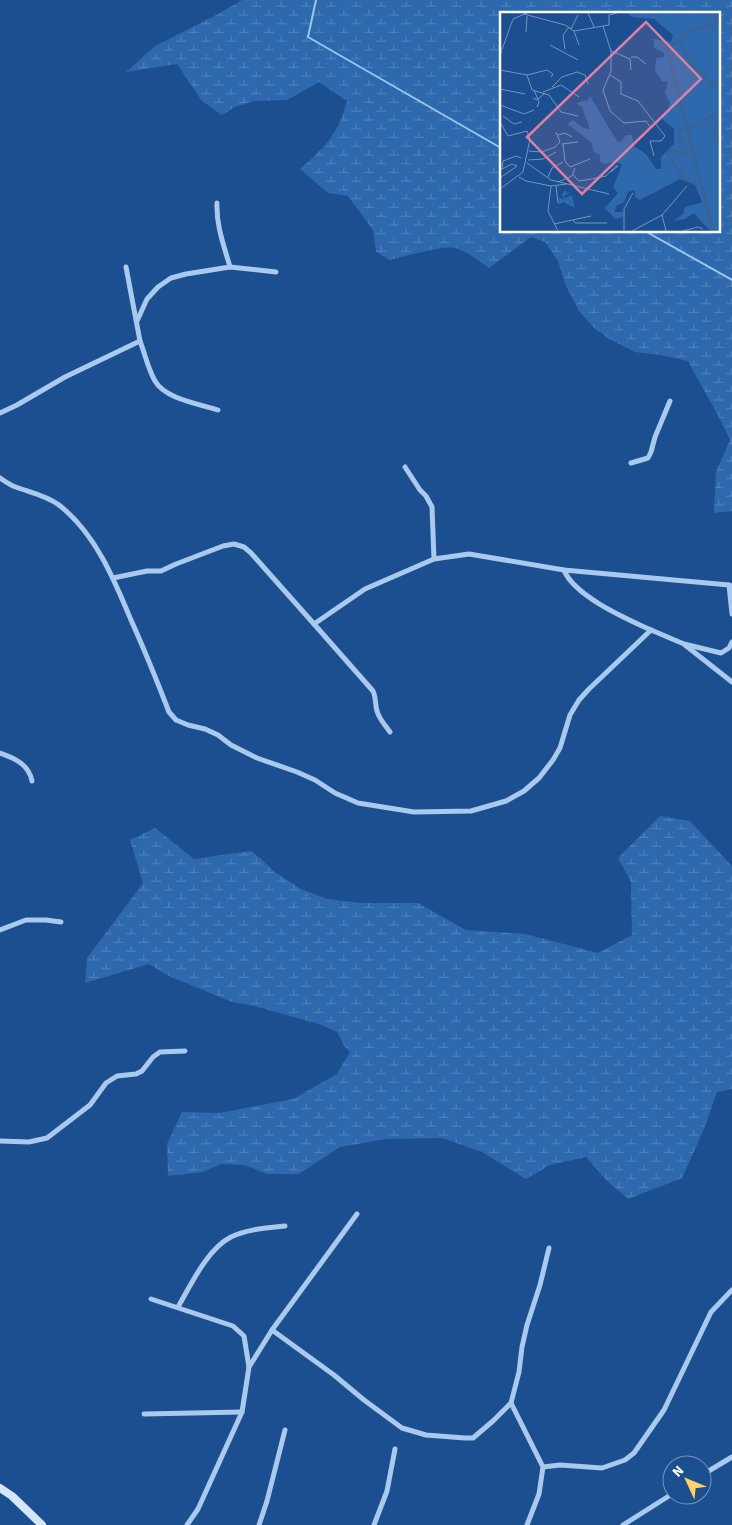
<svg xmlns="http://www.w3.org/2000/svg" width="732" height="1525" viewBox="0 0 732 1525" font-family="'Source Sans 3',sans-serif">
<defs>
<pattern id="wetland-marsh" width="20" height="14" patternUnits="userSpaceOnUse" patternTransform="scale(1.25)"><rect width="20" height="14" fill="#2e69ad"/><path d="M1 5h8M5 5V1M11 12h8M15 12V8" fill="none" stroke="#4d80b9"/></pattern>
</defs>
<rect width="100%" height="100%" fill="#1b4f8f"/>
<g fill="url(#wetland-marsh)" fill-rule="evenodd">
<path d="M242,0H732V511L714,513L716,472L730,440C718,413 702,388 688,361L660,355L635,352L609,339L593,327L579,311L566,286L558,261L545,242L531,237L489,268C478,261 467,251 455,248C445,245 402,257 390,260L376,252L373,230L348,196L328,193L300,169C326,146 337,136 347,101L319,82L287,100L254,101L235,107L222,115L202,101L177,64L126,72L155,46L218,14ZM501,14H718V231H501Z"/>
<path d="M660,816L690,821L732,866V1089L717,1092L704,1129L682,1178L628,1199L606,1180L586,1157L550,1165L526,1179L482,1152L442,1138L386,1139L340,1147L299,1174H267L245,1165L221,1164L203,1172L168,1176L167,1144L182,1112L219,1113L293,1099L337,1074L350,1052L345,1047L337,1032L319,1024L254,1006L232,1002L169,976L149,964L85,983L87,958L143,883L130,840L155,828L194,859L251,851L260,858L276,873L301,889L327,899L362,903H418L466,930L525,934L598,953L632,935L631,882L618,858Z"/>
</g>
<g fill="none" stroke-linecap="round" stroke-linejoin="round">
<g stroke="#9cc4f0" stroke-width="2">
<path d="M316,0L308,37L501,148"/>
<path d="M645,231L732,280"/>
</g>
<g stroke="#a9c9ee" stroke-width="5">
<path d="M217,203C216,225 224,246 230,267"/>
<path d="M126,267L140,341"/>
<path d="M137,321L147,299L158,287L171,278L186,274L230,267L276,272"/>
<path d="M0,413L17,405L65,377L140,341C145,354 148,369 155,381C165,399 200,404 218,410"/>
<path d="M631,463L648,458L651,452L655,437L670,401"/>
<path d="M405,467L420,490L426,496L432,507L434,559"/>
<path d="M0,478C4,481 9,484 13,486C28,492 46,495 59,505C95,533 114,579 131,620C145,651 157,681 169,712L176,720L188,725L205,729L218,735L231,745L257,758L297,772L315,780L335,793L358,803L414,812L471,811L506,801L524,791L539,778L553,760L560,748L570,715L579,700L589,689L651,630L684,644L721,653L729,648L732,642"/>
<path d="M564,570C574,596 627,619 651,630"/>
<path d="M113,578L147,571H161L176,564L223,546L234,544L244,547L251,553L314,624L365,589L434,559L469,554L564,570L729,585"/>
<path d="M732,586L729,585L732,614"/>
<path d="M314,624L373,691C376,697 375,704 377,711C379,719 386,726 390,732"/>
<path d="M685,645L732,682"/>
<path d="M0,753C15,758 29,765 32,781"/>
<path d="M0,930L26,920H46L61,922"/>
<path d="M0,1141L29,1142L47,1138L90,1105L106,1083L117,1076L136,1074L142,1071L153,1057L160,1052L185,1051"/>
<path d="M151,1299L233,1326L244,1336L249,1367L242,1412L198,1509L187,1525"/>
<path d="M178,1307C191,1285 207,1249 231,1237C248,1229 267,1228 285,1226"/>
<path d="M272,1330L334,1375L364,1400L402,1428L426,1435L465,1438H473L493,1421L511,1403L519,1372L522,1347L527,1325L540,1285L549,1248"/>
<path d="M249,1367L272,1330L357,1214"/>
<path d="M511,1403L543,1467L539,1494L527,1525"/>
<path d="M144,1414L242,1412"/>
<path d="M543,1467L560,1465L602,1468L625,1460L634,1453L664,1410L711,1312L732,1290"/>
<path d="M702,1475L732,1457"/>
<path d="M259,1525L267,1501L285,1430"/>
<path d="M374,1525L387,1491L395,1449"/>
<path d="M623,1525L672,1494"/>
</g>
<path stroke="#d6e6fa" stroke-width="8" d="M0,1488L12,1496L42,1525"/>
</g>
<g transform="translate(500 12)">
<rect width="220" height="220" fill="#1b4f8f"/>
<path d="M65,178L67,181L71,180L64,184L65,186L72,183L75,196L63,190L59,193V186L64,187L62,182Z" fill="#2e69ad"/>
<path d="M127,1H220V219H210L194,201L185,207L173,209L183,202L185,195L202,190L195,173L180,167L140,188L135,185V178L128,180L124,190L116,194L115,200H123V205L115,207L105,196L118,181L113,175L122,153L115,149L106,152L100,150V143L94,140L91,130L67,112L73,108L83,116L90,117L82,95L76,91L88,88L90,84L117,129L121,130L126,123H132L134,134L146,142L156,157H161V145L174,132V117L160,105L167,100L170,91L165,81L168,70L162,69L155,59L156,46L164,45V41L154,36V29L150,26L171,30L173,23L154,7L132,5Z" fill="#2e69ad"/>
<path fill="none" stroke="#3c6290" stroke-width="2.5" d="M218,1V11L184,21L179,29L194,56L220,78M179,29L167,37L213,219M220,105L214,116L220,129M195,172L184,166L167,141L172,138L188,141L179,125L180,117L193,115L211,104L218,106"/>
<path fill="none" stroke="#7695bc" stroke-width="1" d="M88,1L94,15M24,2L65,13L74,19L79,33M103,14L111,39L130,47L131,58M71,17L78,3M74,19L109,13V3L117,1M26,20L27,4M50,33L78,48M65,37L63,23L69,15M111,38V59L103,78L110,99L124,111L146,109L151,116L155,111L165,124L161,129H150L154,144M0,43L13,7L27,1M131,45H137L146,52M0,58L27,63L47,58L53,62L51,65M27,63L32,78L49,83L61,100L78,104M110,63L121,70V82L138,89L155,111M52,75L62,65L77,60L85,63L88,72M0,77L25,82M34,78L39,90L37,95M43,80L61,73L79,85M33,86L37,88L45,81M0,93L24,102L34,98M3,104L14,112L22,110M0,110L8,124L27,119L30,127L23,160L0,177M58,123L65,121L72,125M62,132L78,130M63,132L65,149L70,155L90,147M29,139L42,140L55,135L60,130L56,120M28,148L43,147L56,140M27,151L51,168L109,182M2,157L3,149L16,144L21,146M0,158L12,152L17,154L0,166M73,163L79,169L86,168L106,164L116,154H118L111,160M19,165L26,169L51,174L67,172M48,165L52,156L63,150M58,170L72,164L75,156M51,174L48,199L58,219M56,174L58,191M162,203L166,219M73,208L75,211H107M54,212L91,204M124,219V197L133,181M132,219L162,203L187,174M183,219L198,215L203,217"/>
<path fill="#dd80a5" fill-opacity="0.15" stroke="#dd80a5" stroke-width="2.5" d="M146,10L201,67L82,182L27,125Z"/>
<rect width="220" height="220" fill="none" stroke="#fff" stroke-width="2.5"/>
</g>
<g transform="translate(687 1480) rotate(314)"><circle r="24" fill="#1b4f8f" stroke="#7695bc"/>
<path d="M0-4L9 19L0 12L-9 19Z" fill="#ffd166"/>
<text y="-8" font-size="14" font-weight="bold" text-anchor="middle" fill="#ffffff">N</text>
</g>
</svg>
